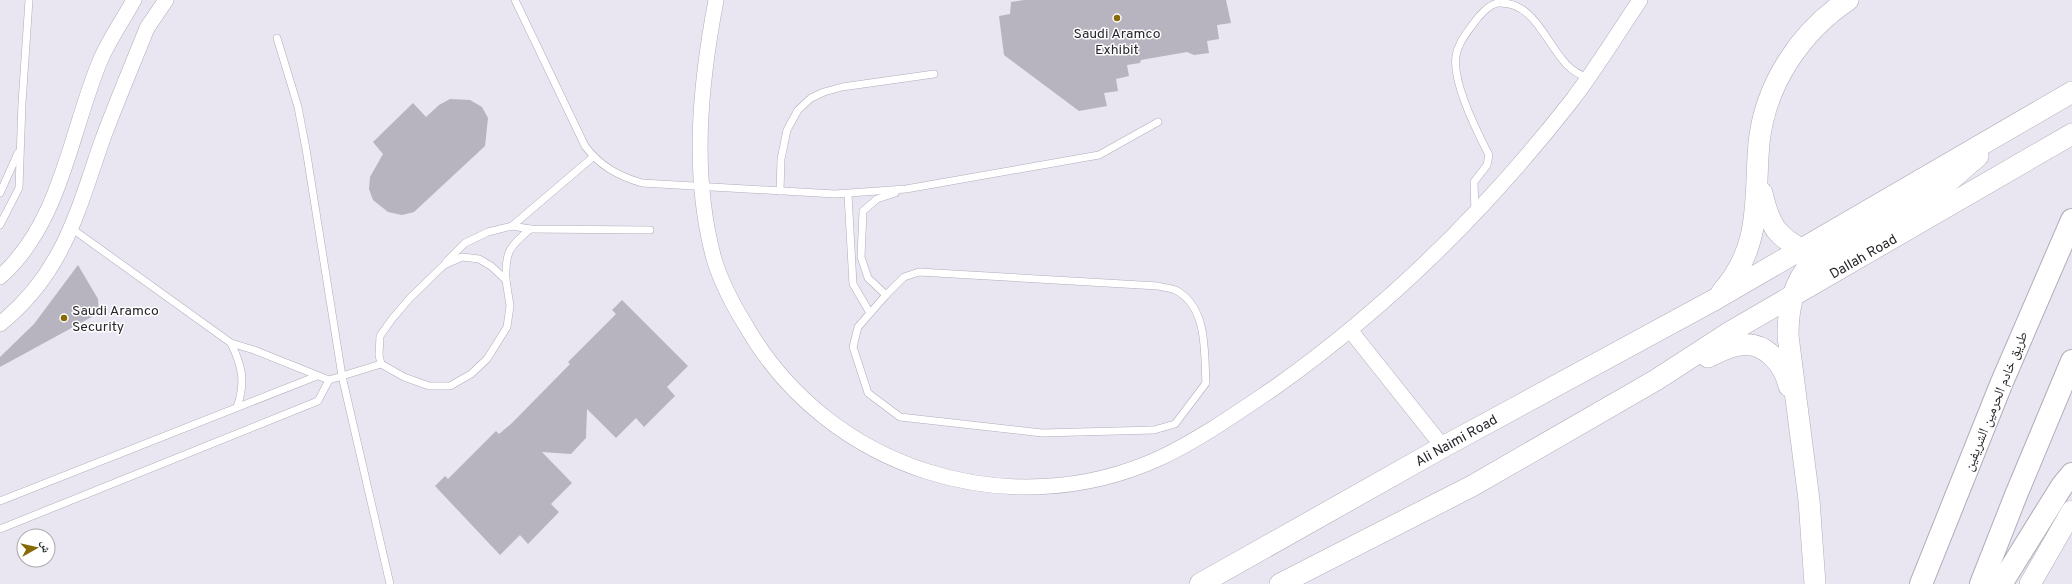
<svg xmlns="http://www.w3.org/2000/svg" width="2072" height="584" viewBox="0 0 2072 584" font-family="Overpass,'Noto Naskh Arabic',sans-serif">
<rect width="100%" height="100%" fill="#e9e5f1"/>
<g fill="#b7b3bf">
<path d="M1024,0H1226L1231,23L1217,25L1219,39L1207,41L1209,53L1194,55L1187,52L1141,60L1140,63L1127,65L1129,76L1116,79L1118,91L1104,93L1107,106L1079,111L1004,55L999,16L1010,14L1011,2Z"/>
<path d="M450,99L470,100L482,107L488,118L485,146L414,212L402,215L388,212L373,200L369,189L370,177L383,154L373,142L413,103L426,117L439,105Z"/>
<path d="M78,265L98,299L99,313L0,367V357L34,324Z"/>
<path d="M622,300L688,366L667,387L675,396L644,427L636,418L616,438L587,409L586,438L571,454L542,452L572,483L551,504L559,512L528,544L520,535L500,555L435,486L445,476L448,479L496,431L499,434L512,423L570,364L568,362L616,314L612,310Z"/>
</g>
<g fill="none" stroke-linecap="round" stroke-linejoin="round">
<defs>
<g id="lane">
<path d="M515,0L585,146C600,166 618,176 642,183L835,194L906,189L1099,155L1158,122"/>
<path d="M277,38L298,107L306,149L342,376L390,584"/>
<path d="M780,191L781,159L787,130L798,110L811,98L824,92L842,87L934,74"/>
<path d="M0,193L18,153"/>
<path d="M848,195L853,284L870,313"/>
<path d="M1475,212L1474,182L1487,165L1489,155C1477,132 1452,81 1456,56C1458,43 1466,34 1473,24C1478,17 1489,4 1498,3C1544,0 1550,70 1588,77"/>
<path d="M0,225L19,188L22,103L29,0"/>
<path d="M512,226L593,157"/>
<path d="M71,228L231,343L254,350L329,380"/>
<path d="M446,262L465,243L488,232L512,226L530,229L650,230"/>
<path d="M919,272L1158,286C1164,288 1174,288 1179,292C1208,311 1204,353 1206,383L1175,424L1154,430L1042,433L900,417L868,393L853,347L858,327L886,295L904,277Z"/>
<path d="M506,280C505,252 509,247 530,229"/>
<path d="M886,295L868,278L861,257L863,211L877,199L895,193"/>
<path d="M231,343C242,366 246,382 237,407"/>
<path d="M0,501L317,376"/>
<path d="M0,529L318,401L329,380L381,364L404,377L429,386H450L471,374L487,359L507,327L510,306L506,280L491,266L479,259L462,257L444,265L410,298L392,319L380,336L379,355L381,364"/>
</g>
<g id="street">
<path d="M716,0C700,85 691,174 714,259C721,282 733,305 746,326C828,469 1009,527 1160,458C1200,439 1237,413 1274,388C1387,308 1488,208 1573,99C1597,67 1618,33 1640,0"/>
<path d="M0,277C61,223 70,133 100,61C109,40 123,20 134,0"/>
<path d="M0,324C63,273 77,213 102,141C116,103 132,66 147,28L166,0"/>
<path d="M1350,330L1443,447"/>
</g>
<g id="secondary">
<path d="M1762,193C1770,228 1778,238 1810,254"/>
<path d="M1722,292C1763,245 1754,199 1759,143C1765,85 1800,32 1848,0"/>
<path d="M1708,357C1718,352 1729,346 1740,345C1765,341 1784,364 1789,386"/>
<path d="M1200,584L1443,447L1714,300L2072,92"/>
<path d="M1280,584L1472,486L1656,380L1730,332L2072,134"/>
<path d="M1815,584L1809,500L1788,336C1788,308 1793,283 1812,262L1948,182L1978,156"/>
<path d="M2030,584L2072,511"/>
</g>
<g id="highway">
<path d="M1921,584L2002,382L2072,220"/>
<path d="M1981,584L2016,495L2072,361"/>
<path d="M2001,584L2062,486L2072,474"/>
</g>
</defs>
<use href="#lane" stroke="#b1adb9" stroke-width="8"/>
<use href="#street" stroke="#b1adb9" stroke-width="16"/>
<use href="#secondary" stroke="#b1adb9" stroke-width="22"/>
<use href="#highway" stroke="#b1adb9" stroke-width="24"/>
<use href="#lane" stroke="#fff" stroke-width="7"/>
<use href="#street" stroke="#fff" stroke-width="15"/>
<use href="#secondary" stroke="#fff" stroke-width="21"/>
<use href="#highway" stroke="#fff" stroke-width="22"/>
</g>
<g fill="#876a06" stroke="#fff" stroke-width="1.5">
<circle cx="1117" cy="18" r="4"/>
<circle cx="64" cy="318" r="4"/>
</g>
<g text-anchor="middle" stroke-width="3" stroke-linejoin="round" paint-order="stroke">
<g font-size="14" fill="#27262b" stroke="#fff">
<text x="1117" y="38">Saudi Aramco<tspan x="1117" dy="16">Exhibit</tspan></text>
<text x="72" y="315" text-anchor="start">Saudi Aramco<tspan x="72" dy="16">Security</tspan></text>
</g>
<g font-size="14" fill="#27262b" stroke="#fff">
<text transform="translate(1863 256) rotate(-30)" y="5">Dallah Road</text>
<text transform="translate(1995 401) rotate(-68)" y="5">طريق خادم الحرمين الشريفين</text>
<text transform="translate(1456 440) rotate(-29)" y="5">Ali Naimi Road</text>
</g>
</g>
<g transform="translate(36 548) rotate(82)"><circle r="19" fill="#ffffff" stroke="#a9a8aa"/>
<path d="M0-3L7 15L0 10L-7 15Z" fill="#876a06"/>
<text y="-6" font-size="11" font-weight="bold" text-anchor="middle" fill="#27262b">ش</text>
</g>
</svg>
